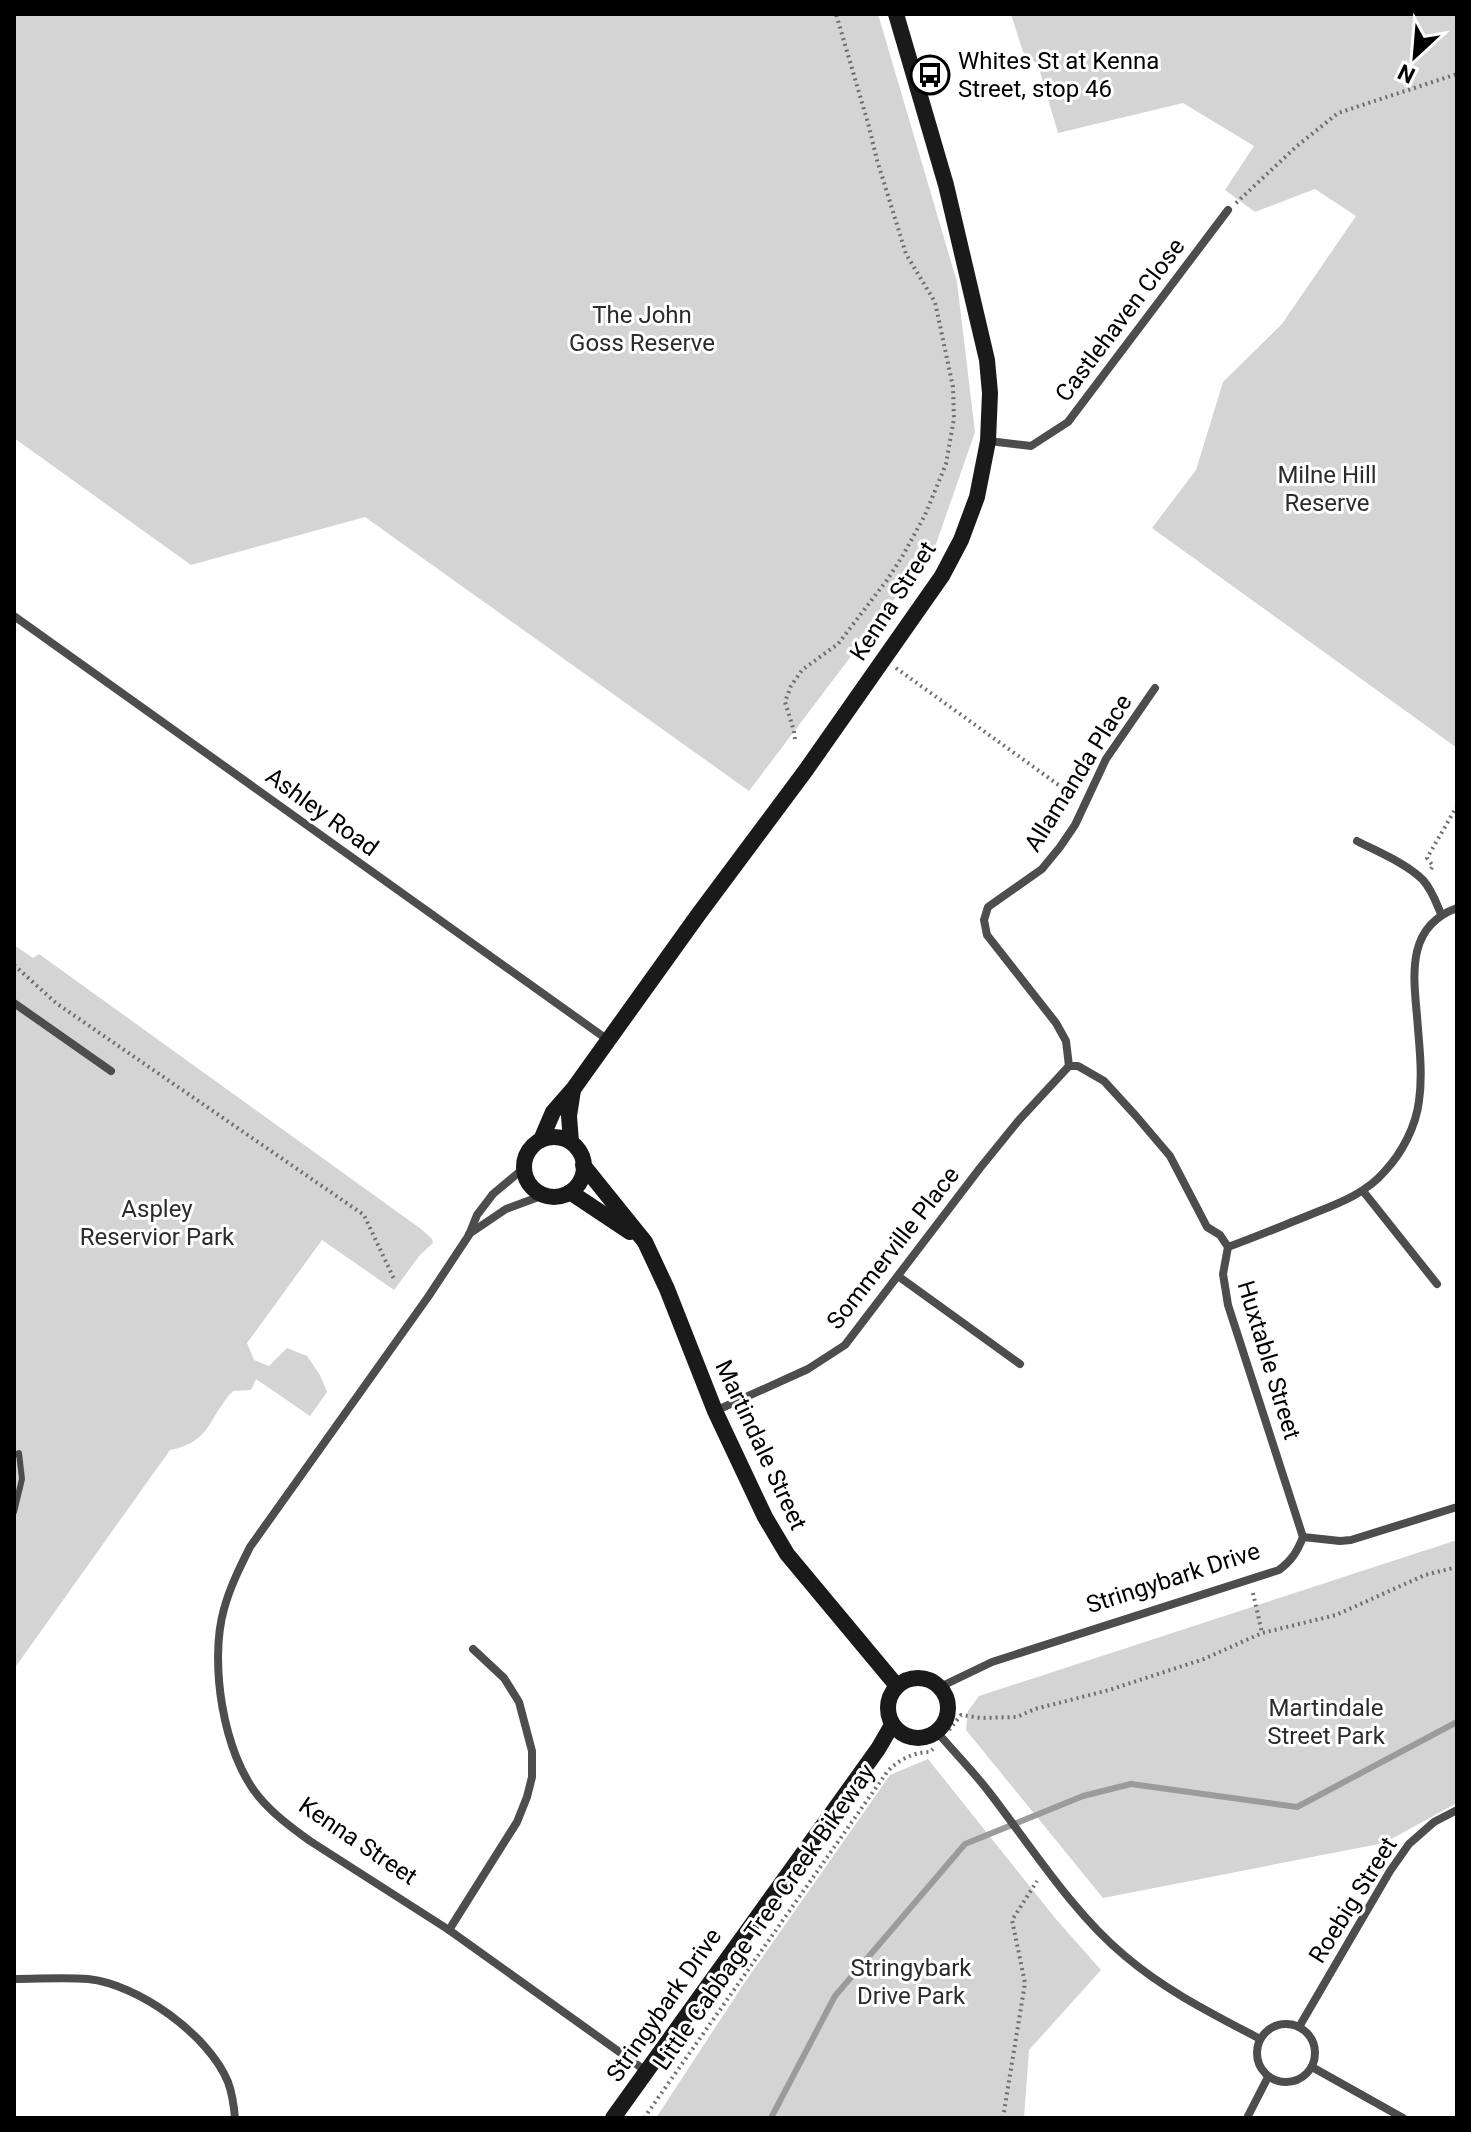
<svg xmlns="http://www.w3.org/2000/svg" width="1471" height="2132" viewBox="0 0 1471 2132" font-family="Roboto,sans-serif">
<rect width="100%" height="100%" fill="#fff"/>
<g fill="#d4d4d4">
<path d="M14,14H878L957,282L975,432L936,544L749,791L365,517L191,565L14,438Z"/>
<path d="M1011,14H1457V748L1152,528L1196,470L1223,382L1282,324L1356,216L1315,189L1255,212L1225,190L1254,146L1183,103L1058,133L1038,65L1023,52Z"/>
<path d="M14,945L33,958L39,954L421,1229L432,1239L433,1243L420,1255L394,1290L322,1240L247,1343L254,1360L269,1366L287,1348L307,1356L320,1375L327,1392L310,1416L256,1379L251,1390L233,1391C208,1417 212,1442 170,1450L14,1669Z"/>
<path d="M1457,1540V1803L1384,1843L1103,1898L966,1730L968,1711L979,1696Z"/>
<path d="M928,1759L1055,1918L1101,1970L1029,2050L1024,2118H656L745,1982L890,1775Z"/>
</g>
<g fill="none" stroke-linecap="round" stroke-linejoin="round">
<path stroke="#9b9b9b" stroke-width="6" d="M771,2118L835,1996L965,1844L1083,1796L1131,1784L1297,1807L1457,1722"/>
<g stroke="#6f6f6f" stroke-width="4" stroke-dasharray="2 4" stroke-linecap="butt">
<path d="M1236,203L1297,146L1338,113L1457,74"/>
<path d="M896,668L1074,796"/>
<path d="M795,739L794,731L785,702L791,686L802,670L838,644L887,580L902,557L925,515L946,464L954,418L953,387L935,302L906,254L877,160L868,123L836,14"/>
<path d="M1431,869L1433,866L1427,858L1457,806"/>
<path d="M14,965L56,1003L364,1215L394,1279"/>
<path d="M1253,1593L1262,1633"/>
<path d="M949,1730L961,1715L981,1718L1017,1717L1035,1709L1109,1690L1204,1659L1262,1633L1336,1615L1425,1575L1457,1567"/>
<path d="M644,2118L887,1772C898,1760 913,1752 930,1752L933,1749"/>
<path d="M1003,2118L1025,1983L1012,1920L1037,1881"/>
</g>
<path stroke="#4d4d4d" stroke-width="6" d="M14,1455L19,1453L22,1479L14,1512"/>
<g stroke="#4d4d4d" stroke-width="8">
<path d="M989,441L1031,446L1068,422L1228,210"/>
<path d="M14,616L608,1040"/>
<path d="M1357,841C1378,852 1406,863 1423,880C1432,890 1436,902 1441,914"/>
<path d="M14,1003L111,1071"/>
<path d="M1069,1066H1078L1104,1081L1136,1116L1170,1156L1207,1227L1220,1235L1228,1247L1223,1274L1228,1305L1303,1537"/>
<path d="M1069,1066L1066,1041L1056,1023L987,935L984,920L988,907L1042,869L1060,847L1075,825L1106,759L1155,688"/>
<path d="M524,1168L493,1194L477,1215L469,1235L428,1297L250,1547C240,1567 230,1587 224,1609C209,1662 223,1754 259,1797C273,1814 292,1828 310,1841L449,1930L646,2071"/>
<path d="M1363,1191L1437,1284"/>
<path d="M469,1234L506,1209L544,1195"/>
<path d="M1228,1247C1253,1238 1277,1228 1302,1218C1331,1206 1364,1196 1385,1171C1402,1153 1416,1126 1419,1101C1423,1073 1419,1044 1417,1016C1413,973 1407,926 1457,908"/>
<path d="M898,1276L1020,1364"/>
<path d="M715,1411L808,1369L845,1345L980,1168L1019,1120L1069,1066"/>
<path d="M940,1687L992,1662L1279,1570C1292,1560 1297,1552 1303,1537L1340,1541L1351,1540L1457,1507"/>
<path d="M937,1732C954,1752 973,1771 989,1792C1030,1845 1073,1913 1125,1956C1166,1991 1213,2014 1260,2039"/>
<path d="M449,1930L517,1822L527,1797L532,1777V1751L519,1702L504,1678L473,1649"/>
<path d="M14,1979C38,1979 64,1977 88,1979C138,1984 209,2035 228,2082C232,2093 234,2106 235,2118"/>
<circle cx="1286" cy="2053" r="29"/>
<path d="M1299,2027L1390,1871L1409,1844L1434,1822L1457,1810"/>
<path d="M1312,2067L1403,2118"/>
<path d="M1247,2118L1268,2077"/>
</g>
<g stroke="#1a1a1a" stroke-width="16">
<circle cx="554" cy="1167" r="30"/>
<path d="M541,1140L553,1112L574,1088L698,915L806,770L942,576L961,540L977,497L988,441L990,393L987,360L946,185L896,14"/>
<path d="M571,1142L569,1116L573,1090"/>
<path d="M583,1165L645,1242L667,1289L715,1411L765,1517L787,1554L897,1686"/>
<path d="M570,1192L630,1232"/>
<circle cx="918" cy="1708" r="30"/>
<path d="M613,2118L878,1749L892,1725"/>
</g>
</g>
<defs>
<symbol id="bus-ring" viewBox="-11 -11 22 22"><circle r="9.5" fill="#fff" stroke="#000" stroke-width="1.5"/><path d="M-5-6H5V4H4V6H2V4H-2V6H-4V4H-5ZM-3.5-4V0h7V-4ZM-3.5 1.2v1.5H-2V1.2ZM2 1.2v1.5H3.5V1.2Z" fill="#000"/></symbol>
</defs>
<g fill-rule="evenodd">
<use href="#bus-ring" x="908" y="53" width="44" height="44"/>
</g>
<g text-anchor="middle" stroke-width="6" stroke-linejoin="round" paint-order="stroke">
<g font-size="24" fill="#000" stroke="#fff" text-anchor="start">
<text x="958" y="69">Whites St at Kenna<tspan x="958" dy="28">Street, stop 46</tspan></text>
</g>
<g font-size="24" fill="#2b2b2b" stroke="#fff">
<text x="642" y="323">The John<tspan x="642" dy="28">Goss Reserve</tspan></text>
<text x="1327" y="483">Milne Hill<tspan x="1327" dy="28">Reserve</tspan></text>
<text x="157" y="1217">Aspley<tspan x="157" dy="28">Reservior Park</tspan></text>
<text x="1326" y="1716">Martindale<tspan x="1326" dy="28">Street Park</tspan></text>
<text x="911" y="1976">Stringybark<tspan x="911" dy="28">Drive Park</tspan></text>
</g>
<g font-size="24" fill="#000" stroke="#fff">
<text transform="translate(1120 320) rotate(-53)" y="8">Castlehaven Close</text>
<text transform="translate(893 601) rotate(-57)" y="8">Kenna Street</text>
<text transform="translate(1078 773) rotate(-58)" y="8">Allamanda Place</text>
<text transform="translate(322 812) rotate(36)" y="8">Ashley Road</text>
<text transform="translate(893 1248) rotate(-52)" y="8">Sommerville Place</text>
<text transform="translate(1269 1360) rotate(73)" y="8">Huxtable Street</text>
<text transform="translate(761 1445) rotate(65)" y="8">Martindale Street</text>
<text transform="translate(1173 1578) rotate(-18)" y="8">Stringybark Drive</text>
<text transform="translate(358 1841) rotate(34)" y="8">Kenna Street</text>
<text transform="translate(1353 1900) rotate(-58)" y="8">Roebig Street</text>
<text transform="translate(764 1917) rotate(-55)" y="8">Little Cabbage Tree Creek Bikeway</text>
<text transform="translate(664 2005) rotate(-55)" y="8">Stringybark Drive</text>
</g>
</g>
<rect width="1471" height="2132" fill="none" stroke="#000000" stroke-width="32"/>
<g transform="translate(1415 56) rotate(206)" stroke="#ffffff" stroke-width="6" paint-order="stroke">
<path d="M0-6L14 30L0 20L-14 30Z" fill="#000000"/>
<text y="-12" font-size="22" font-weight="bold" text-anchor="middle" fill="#000000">N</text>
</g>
</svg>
